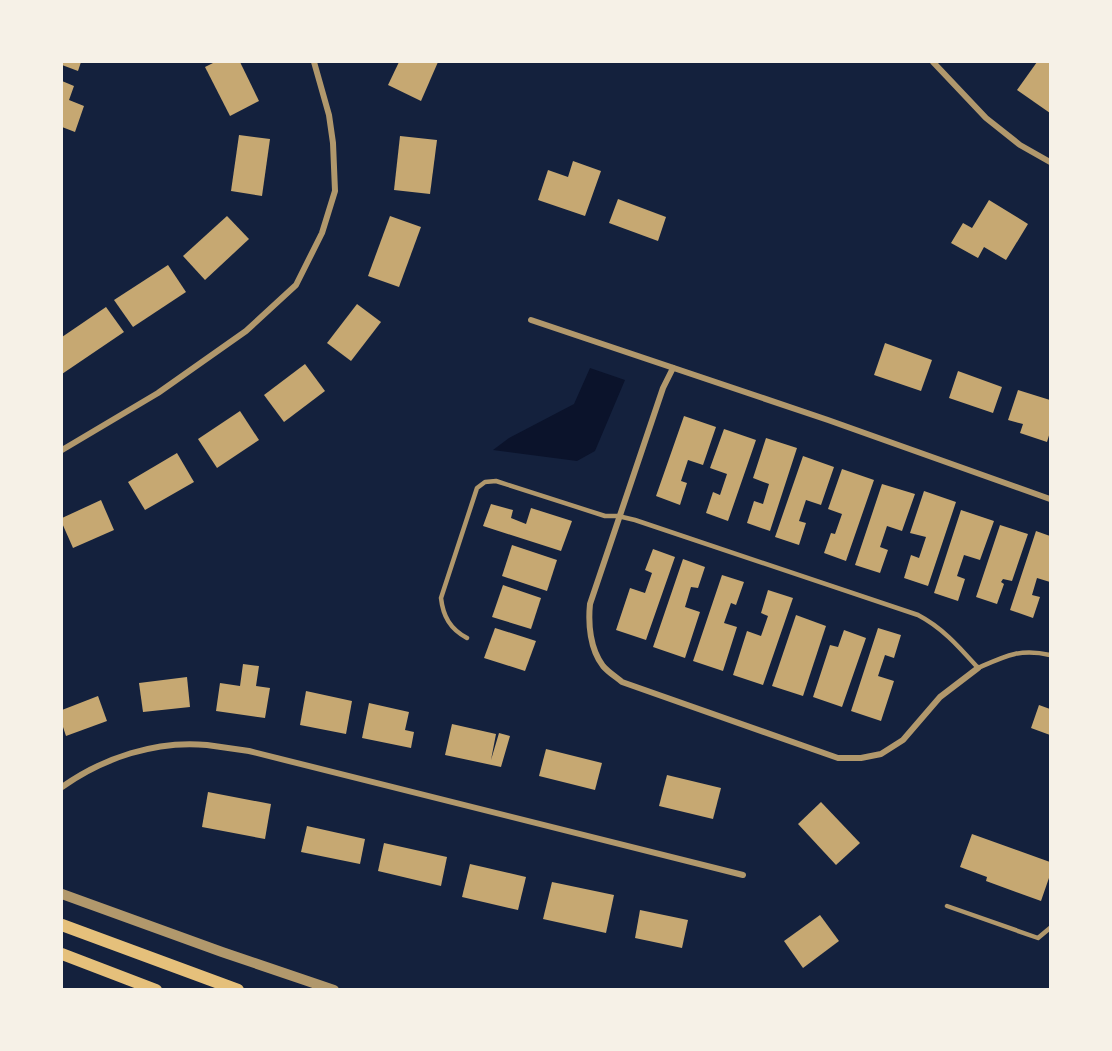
<svg xmlns="http://www.w3.org/2000/svg" width="1112" height="1051" viewBox="0 0 1112 1051" font-family="Commissioner,sans-serif">
<rect width="100%" height="100%" fill="#14213d"/>
<path fill="#0b132b" d="M590,368L625,380L595,451L577,461L493,450L509,438L574,404Z"/>
<g fill="#c6a872">
<path d="M62,62H81L78,71L62,65Z"/>
<path d="M215,62H240L259,101L230,116L205,67Z"/>
<path d="M399,62H438L421,101L388,85Z"/>
<path d="M1037,62H1050V113L1017,90Z"/>
<path d="M62,81L74,86L69,100L84,106L75,132L62,127Z"/>
<path d="M239,135L270,139L262,196L231,191Z"/>
<path d="M400,136L437,140L430,194L394,190Z"/>
<path d="M573,161L601,171L585,216L538,200L548,170L568,177Z"/>
<path d="M618,199L666,217L658,241L609,223Z"/>
<path d="M989,200L1028,224L1006,260L984,247L978,258L951,243L963,223L972,228Z"/>
<path d="M227,216L249,239L205,280L183,256Z"/>
<path d="M390,216L421,227L399,287L368,276Z"/>
<path d="M168,265L186,292L133,327L114,300Z"/>
<path d="M357,304L381,322L351,361L327,343Z"/>
<path d="M106,307L124,332L62,374V337Z"/>
<path d="M885,343L932,360L921,391L874,375Z"/>
<path d="M305,364L325,391L284,422L264,395Z"/>
<path d="M958,371L1002,387L993,413L949,398Z"/>
<path d="M1018,390L1050,400V432L1047,442L1020,433L1023,424L1008,420Z"/>
<path d="M240,411L259,440L217,468L198,439Z"/>
<path d="M684,416L716,427L703,465L688,460L681,481L687,483L680,505L656,496Z"/>
<path d="M724,429L756,440L728,521L706,513L713,492L720,495L727,474L710,468Z"/>
<path d="M766,438L797,448L770,531L747,523L754,501L763,504L769,484L753,478Z"/>
<path d="M177,453L194,482L145,510L128,482Z"/>
<path d="M803,456L834,467L821,505L806,500L799,521L806,523L799,545L775,537Z"/>
<path d="M842,469L874,480L846,561L824,553L831,533L835,534L842,514L828,509Z"/>
<path d="M882,484L915,494L902,531L887,526L880,547L888,550L880,573L855,565Z"/>
<path d="M924,491L956,502L928,586L904,578L911,555L919,558L926,537L910,533Z"/>
<path d="M101,500L114,530L73,548L62,523V518Z"/>
<path d="M491,504L513,510L511,518L526,524L531,508L572,521L561,551L483,526Z"/>
<path d="M961,510L994,521L980,560L964,555L957,576L965,579L958,601L934,593Z"/>
<path d="M1000,525L1028,534L1012,581L1003,579L1001,582L1004,584L997,604L976,597Z"/>
<path d="M1036,531L1050,536V582L1037,578L1032,595L1040,597L1033,618L1010,610Z"/>
<path d="M512,545L557,560L547,591L502,576Z"/>
<path d="M653,549L675,557L646,640L616,630L630,588L645,593L652,573L645,570Z"/>
<path d="M683,559L705,567L698,588L691,587L685,607L700,612L685,658L653,647Z"/>
<path d="M722,575L744,582L736,605L731,603L724,623L737,627L723,671L693,661Z"/>
<path d="M503,585L541,598L531,629L492,617Z"/>
<path d="M768,590L793,598L763,685L733,675L747,631L761,636L768,616L761,613Z"/>
<path d="M796,615L826,626L803,696L772,686Z"/>
<path d="M495,628L536,641L525,671L484,658Z"/>
<path d="M878,628L901,635L894,658L885,655L878,676L894,681L881,721L851,711Z"/>
<path d="M844,630L866,638L842,707L813,697L830,645L838,647Z"/>
<path d="M243,664L259,666L256,686L270,688L265,718L216,711L220,683L240,686Z"/>
<path d="M187,677L190,707L143,712L139,683Z"/>
<path d="M306,691L352,701L346,734L300,725Z"/>
<path d="M98,696L107,721L66,736L62,724V710Z"/>
<path d="M369,703L409,712L405,730L414,732L411,748L362,738Z"/>
<path d="M1039,705L1050,709V735L1031,728Z"/>
<path d="M452,724L496,734L491,760L499,733L510,736L501,767L445,755Z"/>
<path d="M546,749L602,763L595,790L539,776Z"/>
<path d="M667,775L721,788L713,819L659,806Z"/>
<path d="M208,792L271,804L265,839L202,827Z"/>
<path d="M821,802L860,843L836,865L798,824Z"/>
<path d="M307,826L365,839L360,864L301,852Z"/>
<path d="M972,834L1050,862V875L1041,901L986,881L987,877L960,867Z"/>
<path d="M384,843L447,857L441,886L378,871Z"/>
<path d="M470,864L526,877L518,910L462,897Z"/>
<path d="M552,882L614,895L606,933L543,919Z"/>
<path d="M640,910L688,920L682,948L635,938Z"/>
<path d="M820,915L839,941L803,968L784,941Z"/>
</g>
<g fill="none" stroke-linecap="round" stroke-linejoin="round">
<g stroke="#b1986c" stroke-width="4.5">
<path d="M467,638C450,629 443,616 441,598L477,488L485,482L496,481L605,516H618L635,520L918,615C943,628 960,648 978,668C1005,656 1020,648 1050,655"/>
<path d="M947,906L1038,938L1050,928"/>
</g>
<g stroke="#b1986c" stroke-width="6">
<path d="M933,62L986,118L1020,145L1050,162"/>
<path d="M531,320L828,420L1050,499"/>
<path d="M673,368L663,388L590,604C588,624 590,649 603,666C608,672 616,677 622,682L838,758H861L881,754L903,740L940,697L978,668"/>
<path d="M62,450L158,393L246,331L296,285L322,233L335,191L333,143L329,115L314,62"/>
<path d="M62,787C103,758 156,740 207,745C221,747 235,749 249,751L743,875"/>
</g>
<path stroke="#b1986c" stroke-width="10" d="M62,894L222,952L334,990"/>
<g stroke="#e5c07b" stroke-width="12">
<path d="M62,925L238,990"/>
<path d="M62,954L156,990"/>
</g>
</g>
<rect width="1112" height="1051" fill="none" stroke="#f6f1e7" stroke-width="126"/>
</svg>
